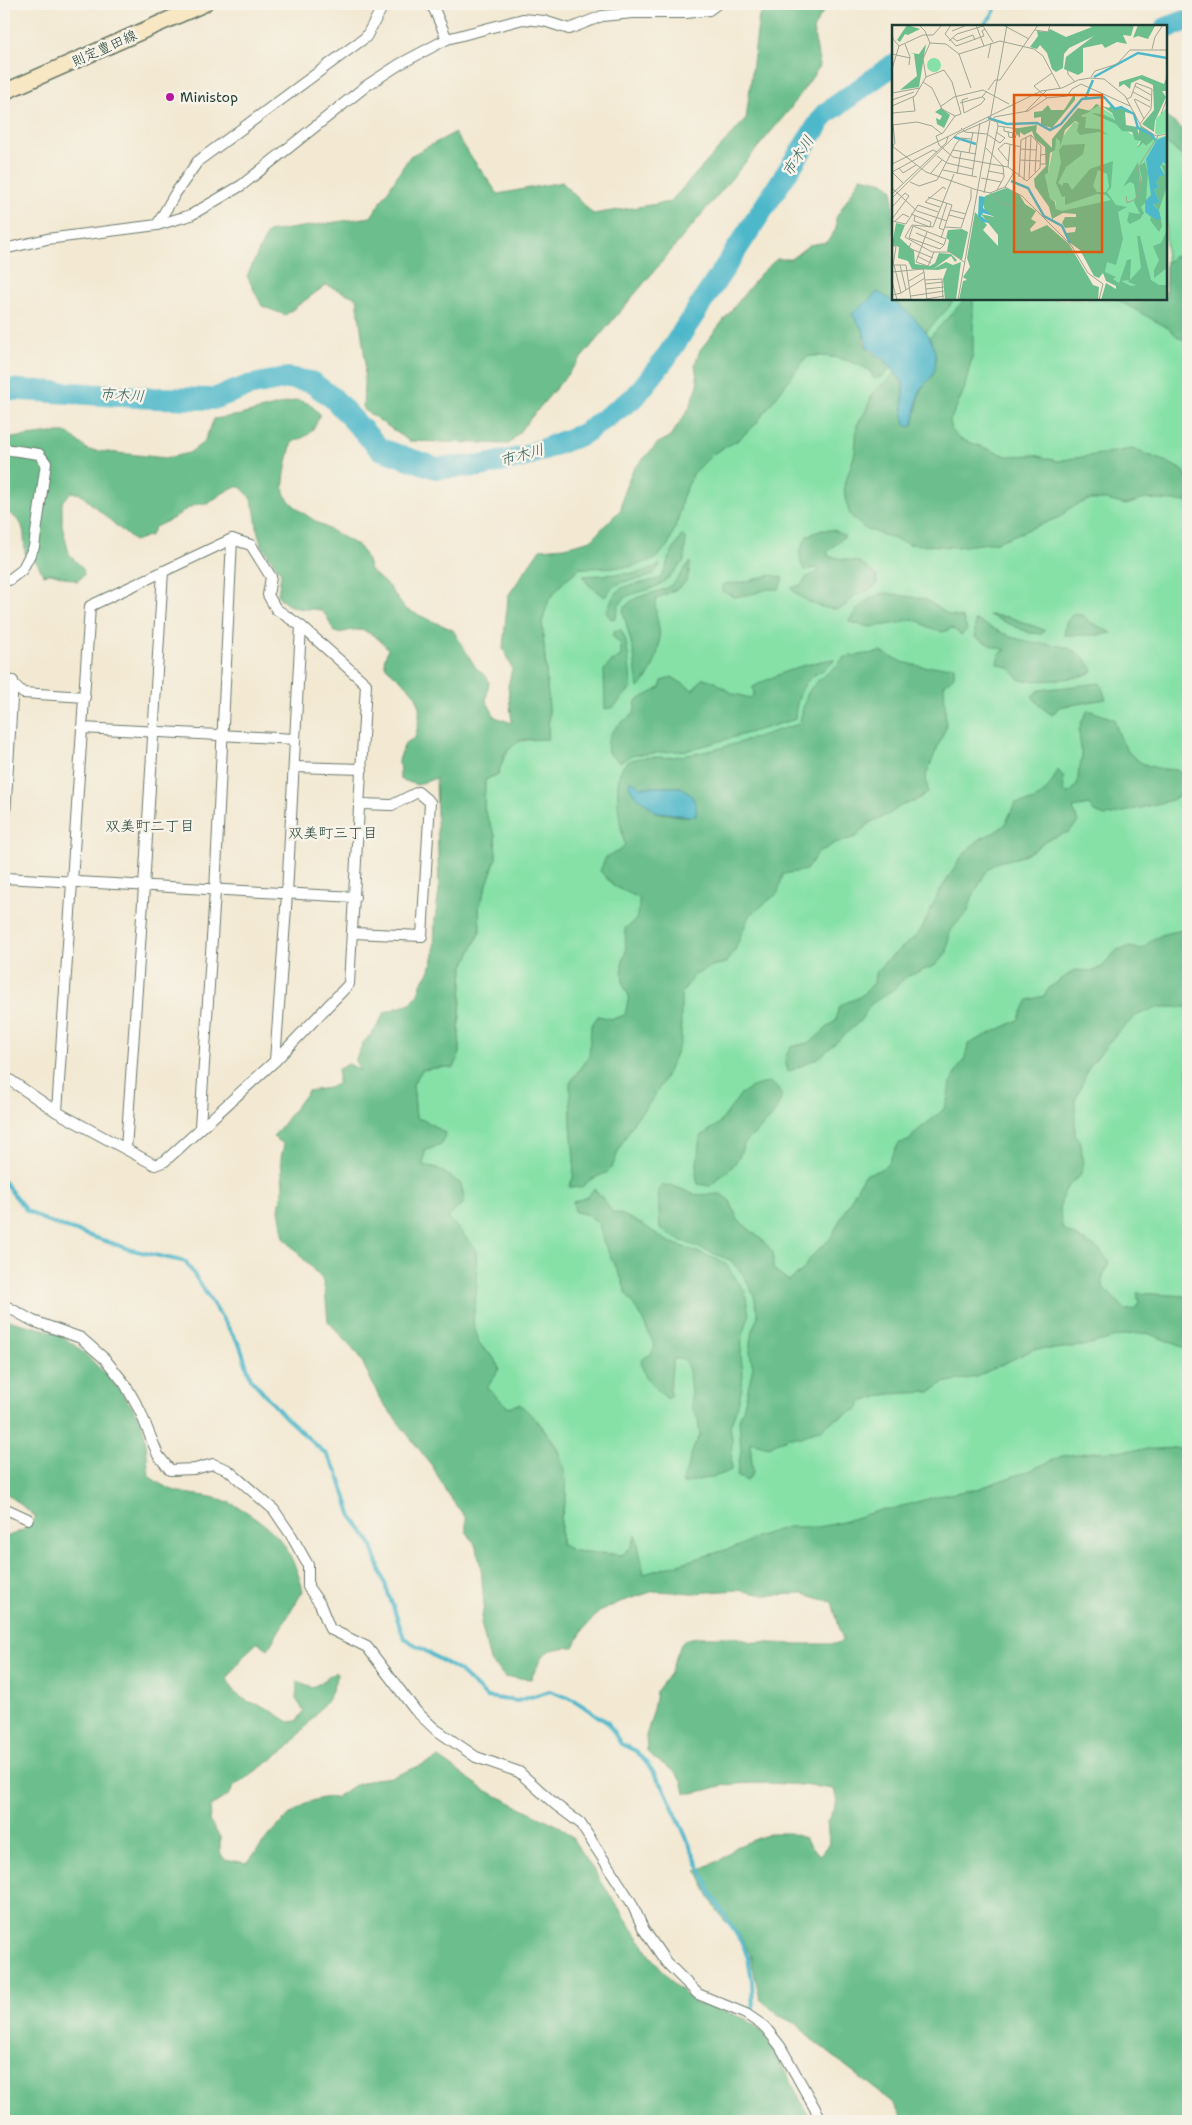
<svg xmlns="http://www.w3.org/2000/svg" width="1192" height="2125" viewBox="0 0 1192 2125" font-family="'Shantell Sans','Klee One',sans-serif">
<rect width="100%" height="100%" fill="#f7f3e8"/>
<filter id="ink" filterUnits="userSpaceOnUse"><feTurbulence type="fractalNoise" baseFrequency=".02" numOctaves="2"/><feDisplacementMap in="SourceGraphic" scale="10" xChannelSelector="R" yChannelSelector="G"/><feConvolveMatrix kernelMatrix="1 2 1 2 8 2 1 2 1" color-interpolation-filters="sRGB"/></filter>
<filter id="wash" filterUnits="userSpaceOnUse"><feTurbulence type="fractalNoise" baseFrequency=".0096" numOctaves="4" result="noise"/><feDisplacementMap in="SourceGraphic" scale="20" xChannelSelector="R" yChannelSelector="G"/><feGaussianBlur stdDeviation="1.12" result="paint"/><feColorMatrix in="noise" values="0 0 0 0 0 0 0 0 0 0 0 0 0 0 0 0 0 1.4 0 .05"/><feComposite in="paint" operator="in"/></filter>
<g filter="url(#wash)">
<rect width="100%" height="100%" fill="#f3e9d3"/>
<path fill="#86e1a7" stroke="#528f6e" d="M1166,142L1188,161V1524L644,1574L636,1536L631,1547L622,1555L573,1551L561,1545V1518L566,1499L557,1446L537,1420L508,1407L486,1388L496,1360L479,1344L473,1322L477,1282L476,1249L447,1217L465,1202L461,1184L437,1168L423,1165L425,1151L443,1143L426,1121L416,1118L413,1084L422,1070L441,1067L454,1068L460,1053L459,1029L463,968L480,932L479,908L496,858L495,835L484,809L485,780L498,774C509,741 514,740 548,738L549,709L542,622L549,599L565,580L580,568L597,567L668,545L678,520L682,498L693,474L714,453L738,440L807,356C826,355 867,358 874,379L893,301L949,307L953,299H1166Z"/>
<g fill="#6cbf8c" stroke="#467e60" fill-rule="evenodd">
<path d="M773,4H825V8L813,29L820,66L790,109L509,444L409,441L363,409L365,359L357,298L326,285L285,315L262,306L247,276L268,232L371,217L410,156L454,133L498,194L562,182L593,214L670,202L746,119L759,16Z"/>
<path d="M1166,117L1188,133V161L1166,142Z"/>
<path d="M861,177L884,182L893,190V299H953L949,307L926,332L916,320L893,301L852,314L863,330L864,343L871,352L888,363L891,367L883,376L874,379L872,372C851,360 832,354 807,356L755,425L738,440L714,453L693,474L682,498L678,520L668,545L656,559L629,567L580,568L565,580L549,599L542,622L549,709L548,739L520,740L505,753L498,774L485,780L484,809L495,835L496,858L479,908L480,932L463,968L459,1029L460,1053L454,1068L441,1067L422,1070L413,1084L416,1118L426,1121L445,1133L443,1143L425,1151L423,1165L437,1168L461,1184L465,1202L448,1217L476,1249L477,1282L473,1322L479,1344L496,1360L499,1369L487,1388L508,1407L520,1404C549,1432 569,1455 566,1498C565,1505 562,1511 561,1517C560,1526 561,1535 561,1544L573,1551L622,1555L631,1547L636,1535L644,1574L739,1546L756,1537L787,1527H818L839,1523L884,1509H892L938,1496L977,1489L1031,1470L1062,1456L1094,1452L1176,1448L1188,1452V2121H905L893,2103L810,2038L800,2026L780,2016L760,1999L750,1954L738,1933L724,1920L715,1907L697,1871L722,1859L736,1847L771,1833H789L805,1838L810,1847L820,1855L829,1843L827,1822L837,1802L834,1789C802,1784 758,1781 726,1785C712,1787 700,1794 685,1793L682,1780L674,1771L652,1757L647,1751L646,1736L652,1716L656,1692L670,1673L681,1644L687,1639L698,1637H735L751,1642L789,1644H835L843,1640L832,1602L803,1594L765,1595L737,1590L694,1593L654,1591L620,1602L599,1612L582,1631L574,1647C542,1649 544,1652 531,1679L505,1677L490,1661L481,1623L484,1605L481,1568L477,1547L466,1531V1518L448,1495L433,1467L380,1399L359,1355L328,1321L325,1290L322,1279L284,1238L279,1209L283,1187L281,1158L284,1144L273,1137L308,1091L329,1088L338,1083V1069L349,1064L360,1070L355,1061L363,1043L375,1030L385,1012L409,1004L417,996L421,984L430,970L434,954L435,919L439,892L436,778L417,785L400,779L399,760L405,743L415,738C426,694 416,695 386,667L384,661L388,649C382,641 369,630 358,630C350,629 343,634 334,632L327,617L321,610C303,608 288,611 278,595L281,573C275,563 264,552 260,540C253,520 260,502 240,487H234L223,493L207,504H197L187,509L174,518L155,527L151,535L134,541L80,494L71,492L62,503V525L69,554L83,569L84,575L77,581L51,573L43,575L38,564L25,553C23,528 27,524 4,510V439L51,433H68L88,450L166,458L189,453L204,442L214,419L240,415L298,400L310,404L320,414C313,433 311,435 292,442C289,453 282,481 284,492C289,510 342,536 358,546L365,555L370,570L389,587L405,609L453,630L476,668L487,677L489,682L486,700L495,717L512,723L508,686L512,669L503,648L508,596L540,549L565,547L591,540L621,509L623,494L632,471L658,443L670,437L690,407L698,385L695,364L700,350L761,273L777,259H791L809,245L827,242L836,229V218Z"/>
<path d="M1188,252V342L1178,337L1168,328L1116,299H1166V262L1174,257Z"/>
<path d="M965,299H973V353L964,390L950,421L952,431L960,439L1007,456L1035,455L1057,461L1132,449L1167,462L1184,471L1188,481V502L1145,499L1126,505L1107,500H1089L1070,508L1060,517L997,542L956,547L908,544L864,528L850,515L845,498L844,486L855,453L857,425L865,412L873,393L895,373L903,383V415L913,425L921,388L924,386L935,352L929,338Z"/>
<path d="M822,530H834L845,536L828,551V556L859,562L877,576V584C871,591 863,591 856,595C850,599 847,606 841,608C828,613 798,599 791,588L801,585L807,577L818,572L817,568L804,570C797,557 800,548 807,536Z"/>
<path d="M682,535L686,539L684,561C677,568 670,577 662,583C643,597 620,586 616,618L611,619L606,612L614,595L623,587L659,579L665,571L668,559Z"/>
<path d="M690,562C689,590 677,587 656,599C654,611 658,619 659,630C662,648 652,677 638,688L634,654L623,611C633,591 656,597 673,584C679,578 684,569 690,562Z"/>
<path d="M660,565C653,583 630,577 616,585C612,587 608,593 605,597L588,584L583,576L638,573Z"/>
<path d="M773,575L783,578L779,589H767L756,593L734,597L722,591V585C727,582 732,584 738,583C750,582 761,576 773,575Z"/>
<path d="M886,593L925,599L949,615L963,618L967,630L961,635L952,628L943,632L928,627L919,621L906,620L900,623L870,627L849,622C856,607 869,596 886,593Z"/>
<path d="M1073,614L1083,615L1090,622L1112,633L1102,635H1064L1066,623Z"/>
<path d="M989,615L1009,617L1044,630L1042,634L1030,633Z"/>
<path d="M975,620C990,626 1005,636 1022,640C1051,647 1077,640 1093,671C1084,680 1033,682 1020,680L1009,668L997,663L999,654L1006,650L992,646L975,637Z"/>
<path d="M620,629C629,638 629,673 632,687L614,707L605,709L604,670L612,661L621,656V644L612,636L614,631Z"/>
<path d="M881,652L902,662L924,667L954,666V676L944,685L946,727L926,775L928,793L915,801L900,806L889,814L869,823L856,837L835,843L817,854L806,870L783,874L778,893L749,916L735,950L726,963L712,966L695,975L681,994V1042L667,1074L652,1100L635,1120L620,1147L613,1165L608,1172L590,1180L581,1188L569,1187L573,1178L574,1160L571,1125L570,1083L589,1055L591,1026L598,1016L613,1019L625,1015L629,996L623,984L622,965L626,951L625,928C639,921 639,913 639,898L614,886L600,871L606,857L621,850L625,844C620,828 612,779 624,765C635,754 659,758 672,757C715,753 758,736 799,724C803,712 804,696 812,687C822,675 835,670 844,657ZM630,780L641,787H681L696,816H680L655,812L649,804L637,797Z"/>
<path d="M834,659C829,668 824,669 816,674C800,684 796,702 795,719L793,720L689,750L634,755L619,762L608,753C604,733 619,724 634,714L636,701L660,688L662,681L672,677L693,690L703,678L714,681L731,693L750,698L754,695L753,687C779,673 804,663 834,659Z"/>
<path d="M1100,683L1106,699L1059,707L1052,715L1041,707L1032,696L1040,690Z"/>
<path d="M1088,710L1114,719C1125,758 1139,769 1179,770L1185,781L1188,780V791L1172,800L1112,815L1105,816L1094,812L1089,805L1073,808L1078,822L1069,832L1046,840L1034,850L1020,857L998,862L987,870L972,898L968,911L950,931L947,952L936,965L906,977L894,989L871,1004L860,1021L820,1057L788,1072L785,1058L791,1047L811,1042L836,1020C838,999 846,1005 859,997C865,994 870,987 874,983L875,974L886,961L915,937L923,927L938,894L962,856L980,839L995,832L1005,825L1015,803C1039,804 1048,791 1058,770L1063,776L1064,792L1070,793L1077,785L1079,770L1082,757L1079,733L1081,723Z"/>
<path d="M1188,929V1007H1158L1137,1015L1116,1034L1089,1067L1075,1101V1135L1081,1143L1083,1166L1080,1176C1060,1189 1057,1206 1063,1229L1101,1251L1109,1262L1103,1277V1287L1126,1310L1135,1309L1139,1302L1137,1293L1188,1296V1349L1147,1333L1124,1335L1083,1346L1054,1349H1034L976,1377L943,1383L930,1392L889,1394L861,1402L858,1409L835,1419L821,1430L811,1432L802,1437H788L769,1447L750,1442L753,1473L747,1481L737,1476L741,1451L739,1419L743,1410L750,1380L753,1367L750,1353V1343L752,1331L758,1316L754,1296L743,1274L730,1260L680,1240L660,1229L658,1190L662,1186L671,1185L696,1195L721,1194L730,1201L738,1220L762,1240L773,1252V1269L789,1281L803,1270L811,1257L830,1239L864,1175C893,1166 884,1167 899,1143L909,1141C917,1128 930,1122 941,1112C949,1103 947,1094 951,1083C955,1067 967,1064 968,1044L1018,1020L1028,1000L1044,996L1049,988L1075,970L1092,971L1102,967L1117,950L1128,947L1141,949L1145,947L1151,940L1164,934Z"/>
<path d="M769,1082L778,1088L782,1097L773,1116L744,1144L739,1157L733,1166L710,1186L698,1184L696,1173L700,1137L720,1123L740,1095L752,1087Z"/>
<path d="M594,1189L606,1202L612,1212L621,1214L645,1226L667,1241L724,1262L745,1291L749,1315L742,1340L741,1357L743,1372L742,1387L738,1404L730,1426L732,1438L731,1470C716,1479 699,1478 683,1484L682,1481C690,1466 690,1450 700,1436L698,1419L692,1408L689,1371L685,1359H673L670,1386L671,1396L668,1399C655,1389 642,1377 641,1360L651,1354L655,1347L641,1316L626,1293L622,1280L603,1241L599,1224L589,1215L575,1212L573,1202L587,1197Z"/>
<path d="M4,1318C21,1326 42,1326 59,1335C83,1347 138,1404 144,1431C147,1445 147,1461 149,1476C177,1498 188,1491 220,1499C240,1505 272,1527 284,1545C293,1559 299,1575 303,1591L268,1649L258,1642L245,1654L227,1679L235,1693L247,1701L265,1707L289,1722L297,1721L304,1711L296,1699L297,1682L312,1688L336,1672L338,1675L329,1698L288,1748L233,1787L230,1794L211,1806L209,1821L220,1837V1852L224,1859L247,1863C267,1839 300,1792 335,1798L353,1786L374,1779L392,1777L439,1758L485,1790L561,1827L570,1835L650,1955L675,1985L694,2002L746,2019L761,2031L780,2061L811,2121H4V1538L23,1530L36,1517L4,1491Z"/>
</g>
<g fill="#4db8ca" stroke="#367a7f">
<path d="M878,292C905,308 944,335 934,372C932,380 923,384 920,390C915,402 917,417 911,427L905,425L903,415V383L888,363L867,347L863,330L852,314Z"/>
<path d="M630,780L641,787H681C691,792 699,805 696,816C681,817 669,812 655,812C647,801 632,798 629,784Z"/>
</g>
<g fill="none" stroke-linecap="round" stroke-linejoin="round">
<g stroke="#4db8ca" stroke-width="4">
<path d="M983,26L993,14L997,4"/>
<path d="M4,1182L26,1210L46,1221L132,1250L186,1262L240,1346L251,1379L284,1416L327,1455L338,1473L352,1517L370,1541L404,1638L459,1671L487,1697L517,1701L550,1691L574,1700L608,1723L621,1744L636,1751L649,1766L664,1788L712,1895L743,1945L748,1958L752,1980L753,2014"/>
</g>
<g stroke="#4db8ca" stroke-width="22">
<path d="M1166,28L1188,20"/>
<path d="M4,389L154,398L213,399L248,386L288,378L311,382L333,398L380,449L436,468L481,466L523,457L583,434L635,397L665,359L825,114L893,65"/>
</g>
</g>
</g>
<g filter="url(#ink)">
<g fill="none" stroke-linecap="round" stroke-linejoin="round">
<defs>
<g id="street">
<path d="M429,4L434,9L447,39"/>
<path d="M157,225L175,194L198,161L366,37L384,4"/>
<path d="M4,249L47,239L157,225L191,215L242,185L366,86L400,64L447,39L523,19L544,21L569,29L602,16L633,13H686L709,10L717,4"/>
<path d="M4,449L39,454L46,463L34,547L22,570L9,580L4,579"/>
<path d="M4,675L23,693L85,697"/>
<path d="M82,728L295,739"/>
<path d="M294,767L362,769"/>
<path d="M4,834L13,681"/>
<path d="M4,878L355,897"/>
<path d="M353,933L422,936L430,802L418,792L392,805L360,804"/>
<path d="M275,1061L287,894L301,626"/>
<path d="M4,1076L57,1112L155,1165L165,1161L275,1061L349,984L366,684L301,626L276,609L268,595L271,577L251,545L232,539L90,606L57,1112"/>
<path d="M200,1127L215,891L232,539"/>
<path d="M126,1149L144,887L163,571"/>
<path d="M4,1305L33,1321L81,1338L105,1359L125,1384L140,1411L158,1455L170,1470L195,1469L213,1464L228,1470L274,1510L291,1535L308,1565V1587L320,1604L330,1629L367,1647L415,1710L435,1729L476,1757L519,1772L556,1805L580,1823L631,1902L644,1930L666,1962L698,1994L746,2014L765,2027L780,2046L822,2121"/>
<path d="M4,1508L28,1519"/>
</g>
<path id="secondary" d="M4,92L204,4"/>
</defs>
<use href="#street" stroke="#69796c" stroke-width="12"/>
<use href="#secondary" stroke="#69796c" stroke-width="18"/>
<use href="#street" stroke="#fff" stroke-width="10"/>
<use href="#secondary" stroke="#f7e8c3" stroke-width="15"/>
</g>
</g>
<circle fill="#b5179e" stroke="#f7f3e8" stroke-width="2" cx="170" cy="97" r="5"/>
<g text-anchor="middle" stroke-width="5" stroke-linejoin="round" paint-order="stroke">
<g font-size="14" fill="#1f3d34" stroke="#f7f3e8">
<text transform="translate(104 48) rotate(-24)" y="5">則定豊田線</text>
</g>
<g font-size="14" fill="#1f3d34" stroke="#f7f3e8" text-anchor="start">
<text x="180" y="102">Ministop</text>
</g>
<g font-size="15" font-style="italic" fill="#2a5c5a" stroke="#f7f3e8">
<text transform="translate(798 156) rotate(-57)" y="5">市木川</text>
<text transform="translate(122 395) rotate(3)" y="5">市木川</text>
<text transform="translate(522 455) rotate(-16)" y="5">市木川</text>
</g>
<g font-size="15" fill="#1f3d34" stroke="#f7f3e8">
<text x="150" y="831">双美町二丁目</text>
<text x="333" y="838">双美町三丁目</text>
</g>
</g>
<g transform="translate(892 25)">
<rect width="275" height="275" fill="#f3e9d3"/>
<path d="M35 40a7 7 0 1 1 14 0a7 7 0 1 1-14 0ZM205,80L220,89L225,100L249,115L245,121L251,118L254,121L259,115L275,110V262L247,268L216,254L210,247L214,186L171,188L164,184V177L158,173L153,150L156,148L163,114L172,110L182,97L187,98L192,91L190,90ZM275,82V108L265,110L263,108L264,94Z" fill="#86e1a7"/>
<path d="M15,0L28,4L16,10L13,9L8,17L5,15ZM193,0H242L239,11L231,10L235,19L225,17L213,23L210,19L191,23V47L186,50L172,44L174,32L202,11L177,23L172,29L171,43L164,47L160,44L155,28L148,20L145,24L138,22L146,11L145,6L156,7L158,4L174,12L200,2ZM246,0H263V1L256,14L246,11L241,13ZM34,19L27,62L8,65L25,51L22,29L18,28L27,29ZM250,50L272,59L275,51V66H270L274,72L263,96L262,107L250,99L262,85L261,60L248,54L239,58L238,64L232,59L227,62V57ZM183,68V75L160,103L149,100V92L142,93V87L150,86L156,80L159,85H172ZM204,79L217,83L219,80L223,84L229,82L240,89L233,87L234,100L245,102L247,110V104L250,105L247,100L262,110L263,113L261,111V115L254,121L251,118L245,123L249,116L243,115L240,107L230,106L224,99L199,88L210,89L223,95L220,88L208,80L199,85ZM49,83L58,90L52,103L45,99L44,93L48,95L50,91L43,87ZM186,83L199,86L189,91L194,92L193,103L207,104L217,110L207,107L188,110L185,106L187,98L183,96L173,105L168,122V116L164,113L163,125L158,128L156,148L153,150L158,173L163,177L164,184L170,186L219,175L214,170L205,169L173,180V171L170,172L164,158L169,138L167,125L171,120L193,119L191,129L174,142L166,158L171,161V158H176L180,165L198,144L221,136L219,163L215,167L224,180L235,182L226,187L231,214L224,240L215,237L213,247L224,252L221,254L227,258L235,235L239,234L238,255L229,256L239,261L244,260L236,257L249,243L245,211H248L259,255L267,260H275V275H209L214,258L224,264V261L214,256L211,248L207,253L202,251L188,225L178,218L174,208L183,207L184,202L173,203L170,198L173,192H184V189L171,188L160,194L157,182L143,162L142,154L154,141L153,122L143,114L140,106L132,110L128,107V113L121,104L145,100L144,107L160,123V114ZM206,145L215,149L217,162L214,167H205L201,161ZM246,137L248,158L244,172L242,159L238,157L231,162ZM253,137L256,148L254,175L258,170L254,177L255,181L254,188L265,194H268L267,186L261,178H268L262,165L267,162L264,158L268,151L273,149L269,139L275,141V161L267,185L270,201L267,207L258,195L259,192L253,187V178L249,182L252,188L248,194L238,199L235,196L237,188L234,187L248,189L242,177L250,154L247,141ZM114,163L127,169L133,179L144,186L139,194L144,197L147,194L138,204L139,207L155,200L177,219L201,260L207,262L206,275H67L71,256L75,255L71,252L78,242L75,233L83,187L95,200L91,205L106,221V210L89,189L102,192L93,186L91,178L93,171ZM4,198L13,200L8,213L22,226L23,239L38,241L43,238L47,228L59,229L65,235L63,237L59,231L41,244L54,237L61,240L69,237L64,275H53L51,254L55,243L46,245L20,244L16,236L6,233L7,222L0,220ZM70,204L76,207L70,235L55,226L57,215L54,213L56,205ZM275,205V243L262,253V245L267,235L261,221L269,218Z" fill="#6cbf8c" fill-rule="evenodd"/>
<path d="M275,111V141L271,137L268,142L273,150L268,151L264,158L267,162L262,165L268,178L261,179L267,186L269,194L265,195L254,188V176L259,170L254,134L265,115ZM87,171L93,172L91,183L101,191L91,188L89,191L98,198L90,197L86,191Z" fill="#4db8ca"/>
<path fill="none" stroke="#4db8ca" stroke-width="2.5" d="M202,52L246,28L275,33M193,74L201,55M96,93L115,99L145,98L158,105L169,99L190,74L212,72L223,84L229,82L242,89L246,103L259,109L264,116M62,112L84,119M119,156L136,163L152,191L170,201L178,218"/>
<path fill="none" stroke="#9ea493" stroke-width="1" d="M27,0L33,6L38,18L31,34L34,52M59,0L53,9L64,21L92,11L90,6L93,4M84,0L92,21M111,0L137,14M0,4L1,14L7,21M143,5L156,7L158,0M60,6L75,0M61,13L65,16L81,10L83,15M57,16L65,9L91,1L101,17M38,18L54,19L67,29L79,63M13,19L18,32L17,40M7,21L31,10H41L50,0M260,24L263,12L271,0M0,29L18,33M67,29L108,16L142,24L151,31L168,63M96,33L99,18M175,38L176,49L183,57M0,44L7,21M199,52L203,46L225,39L238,25H275M31,57L40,63L50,84L63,91M243,61L259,70M96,65L103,55H108L146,0M241,67L258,76M0,68L28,63M76,73L70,75L72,88L89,79L93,74L90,72M155,73L142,61L160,48M235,74L239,72L244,58L260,64L259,84L248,99M242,74L252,94M243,74L258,82M0,75L22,67M68,78L90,72L95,66M0,81L23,71L34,52L52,45L60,57L69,89L63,91L51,108L44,111L47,120L61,132L116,142M48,82L62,72L91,65L117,79M134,86L155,65M0,88L23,86L21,72M269,89L275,74M101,96L102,92L136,86L155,73L175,71L180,64L189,59L238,81M0,100L25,97L40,101L50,109M106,101L126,104L123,113L117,112L116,107M112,102V106L121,108L120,113M69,103L73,107L95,109L108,118L113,113L104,107M118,119L116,142L135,156L148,143L149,121L139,110M0,121L34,147L85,165M0,122L3,118L1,100M94,123L111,141L112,152L105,165M128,124L144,125M61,125L84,129M77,128L81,107M45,131L55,138L81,144M128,135L149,136M116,136L106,124L113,118L129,122M0,139L149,66L170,63L186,55L198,53L212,54L233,71L249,101L264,111L275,109M148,139H154V129L149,130M7,143L11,148L24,140M51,145L85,152M96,146L112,149M0,147L41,125L45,127M0,147L11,158M143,147L145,116M39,148L50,135M62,149L41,202L20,200L13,212L40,227H58L72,237M65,149L69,127M80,151L88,98M127,152L129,115L139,110M89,153L109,157M137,153L139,110M132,155L134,112M18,157L27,161L45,155L64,119L69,113L79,114M113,162L130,171L179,220L196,248L211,259L207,275M0,163L25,186L55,196M86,165L98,168L113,162L121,149L123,121M92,168L106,101L105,97L99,95M98,168L111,179L124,182M0,169L54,118L56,112M234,171L235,178L244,174L249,156L246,142L266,111M36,172L60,180L49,213M0,173L65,109L97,95M0,182L13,168L17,171L0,194M48,182L33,177L51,162L54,164M58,185L74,189M19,189L39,197M57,190L72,194M23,191L22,196L38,202L39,197M0,196L14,199L26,180L46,187M3,196L11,189L17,192M21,201L54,214L52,220L48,224L17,213ZM53,202L69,203L79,173V164M52,205L47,203L55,178M35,207L24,237L36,241L42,227M24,208L52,220M19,218L17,223L41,233M0,220L4,222L1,240H14L19,275M25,231L39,238M2,240L9,268M8,240L14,265M0,247L31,244L32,247M32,247L35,275M33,255L50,254L51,275M0,256L5,275M17,256L32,247M33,259L51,257M34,264L52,262M0,270L9,268L33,253M19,271L52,266M29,275L52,271M66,275L115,0"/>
<path fill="#de580e" fill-opacity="0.15" stroke="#de580e" stroke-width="2.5" d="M122,70H210V227H122Z"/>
<rect width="275" height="275" fill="none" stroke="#1f3d34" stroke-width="2.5"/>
</g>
<rect width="1192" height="2125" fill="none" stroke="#f7f3e8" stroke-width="20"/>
</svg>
